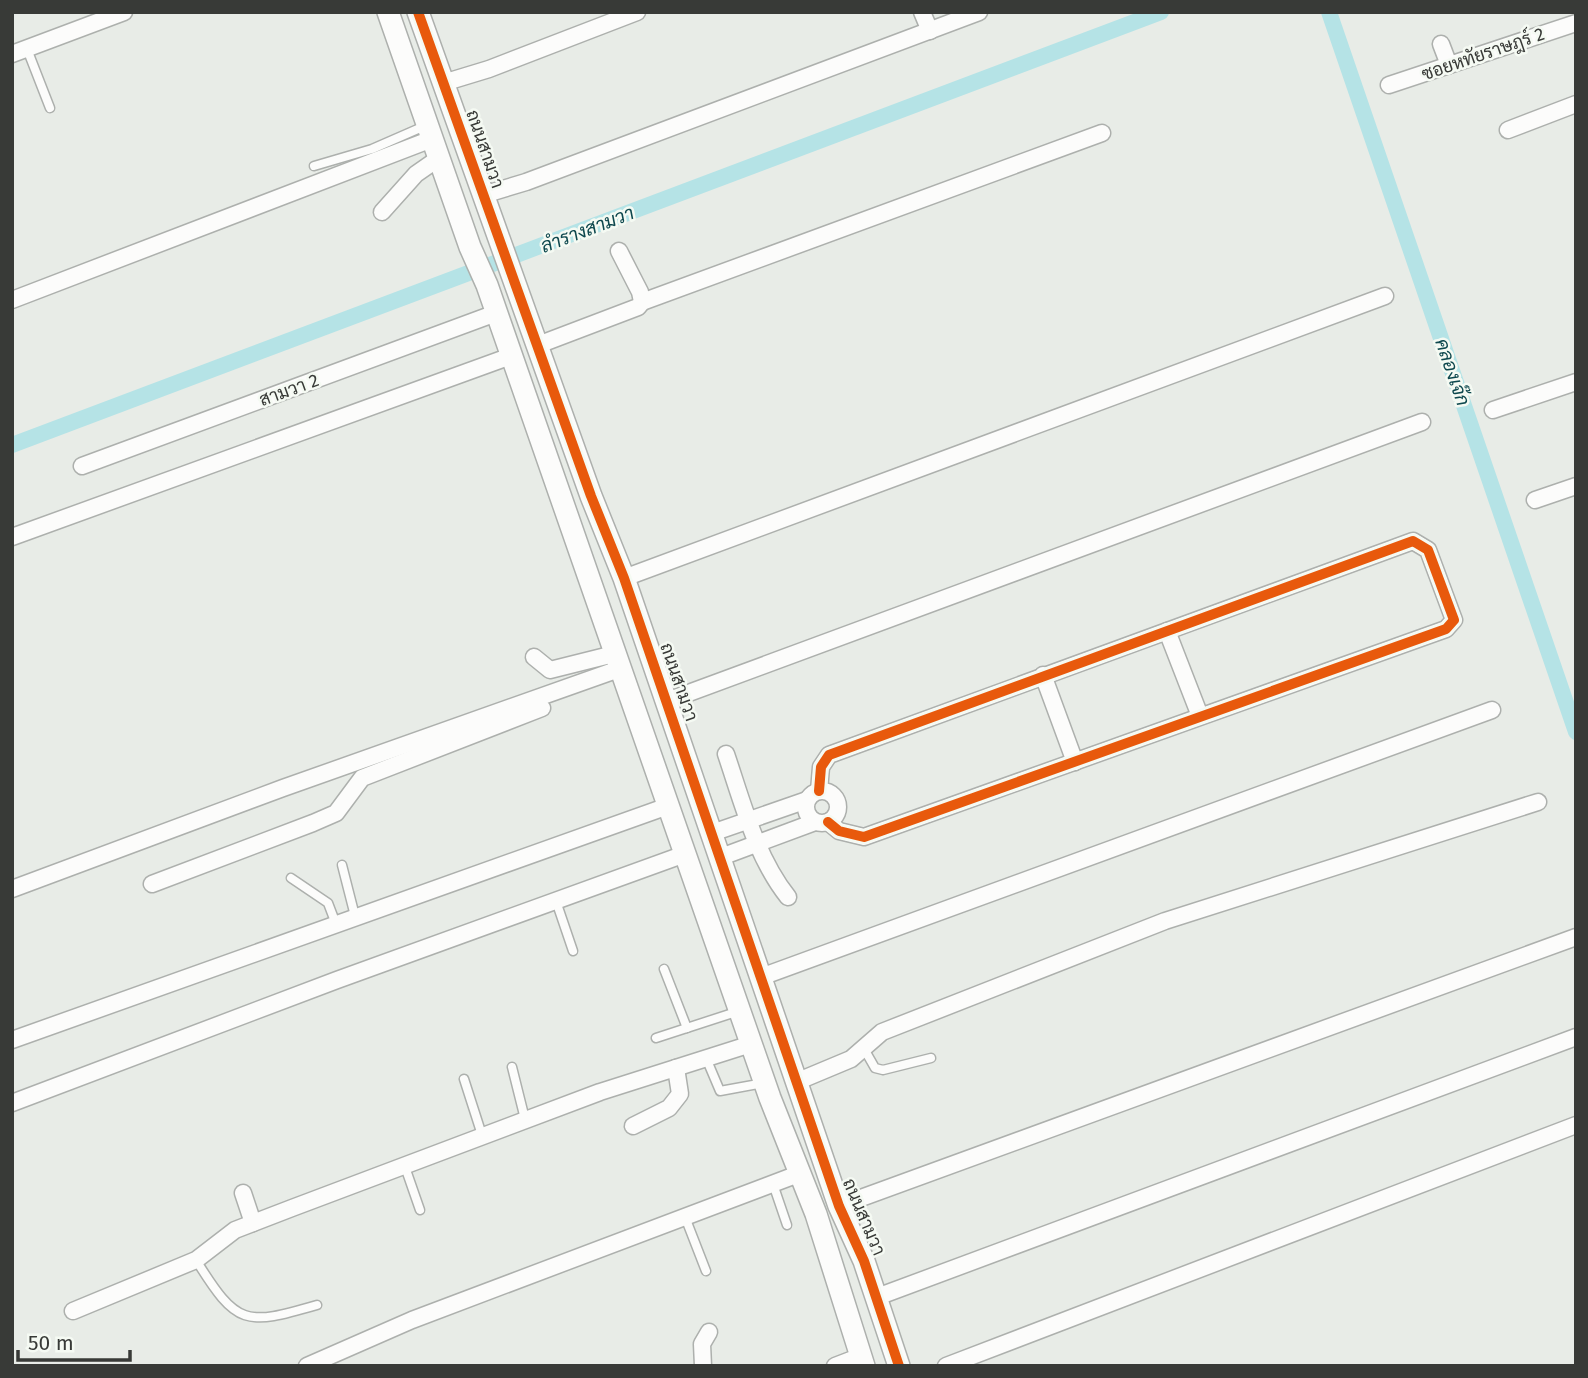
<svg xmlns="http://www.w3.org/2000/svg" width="1588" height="1378" viewBox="0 0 1588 1378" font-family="'Fira Sans',Sarabun,sans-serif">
<rect width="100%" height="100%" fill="#e8ece7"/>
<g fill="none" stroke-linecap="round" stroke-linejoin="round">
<g stroke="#b5e3e6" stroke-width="16">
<path d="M1329,12L1576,732"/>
<path d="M12,445L1161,12"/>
</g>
<defs>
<g id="lane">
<path d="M27,49L50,108"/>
<path d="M314,166L372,149L427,125"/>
<path d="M342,865L355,916"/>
<path d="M291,878L328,903L336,924"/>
<path d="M556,901L573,951"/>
<path d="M664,969L687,1028"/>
<path d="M656,1038L739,1011"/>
<path d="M863,1047L875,1068L883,1070L931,1058"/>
<path d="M706,1058L720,1091L764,1083"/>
<path d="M512,1067L525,1119"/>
<path d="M464,1079L482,1135"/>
<path d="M404,1164L420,1210"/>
<path d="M773,1184L787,1225"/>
<path d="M685,1217L706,1271"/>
<path d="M196,1260C237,1326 245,1326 317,1305"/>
</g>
<g id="street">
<path d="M922,12L930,31"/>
<path d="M1441,44L1449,65"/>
<path d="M12,54L124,12"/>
<path d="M443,83L489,69L637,12"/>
<path d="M1389,85L1576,23"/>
<path d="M1508,130L1576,104"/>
<path d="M483,195L526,182L979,12"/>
<path d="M382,212L416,174L439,158"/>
<path d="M12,300L432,139"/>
<path d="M642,302L1102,133"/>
<path d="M538,345L638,307L642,302L640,292L619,251"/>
<path d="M1493,410L1576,382"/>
<path d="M82,466L496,313"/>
<path d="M1535,500L1576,486"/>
<path d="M12,537L511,356"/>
<path d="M624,578L1385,296"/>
<path d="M1167,631L1200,716"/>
<path d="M534,657L550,670L614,654"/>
<path d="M1043,675L1075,762"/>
<path d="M667,701L1422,422"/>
<path d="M726,754C742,801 756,857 788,897"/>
<circle cx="822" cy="807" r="16"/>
<path d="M819,791L821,767L829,755L1413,541L1428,550L1454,620L1446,629L864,837L839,831L828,822"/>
<path d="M712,833L807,800"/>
<path d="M721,857L815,822"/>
<path d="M152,884L313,823L336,813L362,778L542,708"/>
<path d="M12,889L283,788L619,669"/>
<path d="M761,977L1492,710"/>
<path d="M12,1040L668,806"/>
<path d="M796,1082L851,1059L882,1032L1165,921L1538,802"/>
<path d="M12,1103L337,980L685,854"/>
<path d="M633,1126L669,1108L680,1094L676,1068"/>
<path d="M243,1193L253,1223"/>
<path d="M839,1206L1576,937"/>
<path d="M877,1297L1576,1037"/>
<path d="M73,1311L196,1260L235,1230L292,1208L600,1092L751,1044"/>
<path d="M307,1366L412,1320L801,1173"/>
<path d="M703,1366L702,1344L709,1332"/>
<path d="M835,1366L861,1356"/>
<path d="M946,1366L1576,1125"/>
</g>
<g id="secondary">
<path d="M388,12L470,247L487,285L770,1098L816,1214L864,1366"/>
<path d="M418,12L591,496L624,578L839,1206L864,1261L899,1366"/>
</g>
</defs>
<use href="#lane" stroke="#adb0ad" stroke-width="11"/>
<use href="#street" stroke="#adb0ad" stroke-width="19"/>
<use href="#secondary" stroke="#adb0ad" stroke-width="24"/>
<use href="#lane" stroke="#fcfcfb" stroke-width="8"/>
<use href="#street" stroke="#fcfcfb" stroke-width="16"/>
<use href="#secondary" stroke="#fcfcfb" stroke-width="21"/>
<defs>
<g id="cycleway">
<path d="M418,12L591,496L624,578L839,1206L864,1261L899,1366"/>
<path d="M819,791L821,767L829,755L1413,541L1428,550L1454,620L1446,629L864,837L839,831L828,822"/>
</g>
</defs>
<use href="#cycleway" stroke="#f5faf3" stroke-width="15"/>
<use href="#cycleway" stroke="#e8590c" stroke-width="10"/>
</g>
<g text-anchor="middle" stroke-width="5" stroke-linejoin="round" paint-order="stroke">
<g font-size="18" fill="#383a37" stroke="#f5faf3">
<text transform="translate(1483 54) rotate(-19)" y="6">ซอยหทัยราษฎร์ 2</text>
<text transform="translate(485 149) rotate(71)" y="6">ถนนสามวา</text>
<text transform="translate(289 390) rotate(-20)" y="6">สามวา 2</text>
<text transform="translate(679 682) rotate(71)" y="6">ถนนสามวา</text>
<text transform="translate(864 1217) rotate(67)" y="6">ถนนสามวา</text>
</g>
<g font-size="19" font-style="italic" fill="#0e484e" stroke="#f5faf3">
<text transform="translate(587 229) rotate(-21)" y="7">ลำรางสามวา</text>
<text transform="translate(1453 372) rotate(71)" y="7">คลองเจ๊ก</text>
</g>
</g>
<rect width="1588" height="1378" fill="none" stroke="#383a37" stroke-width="28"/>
<path d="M18 1350v10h112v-10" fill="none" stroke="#383a37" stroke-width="3.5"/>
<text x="28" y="1350" font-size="21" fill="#383a37" stroke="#f5faf3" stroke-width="5" paint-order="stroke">50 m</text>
</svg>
